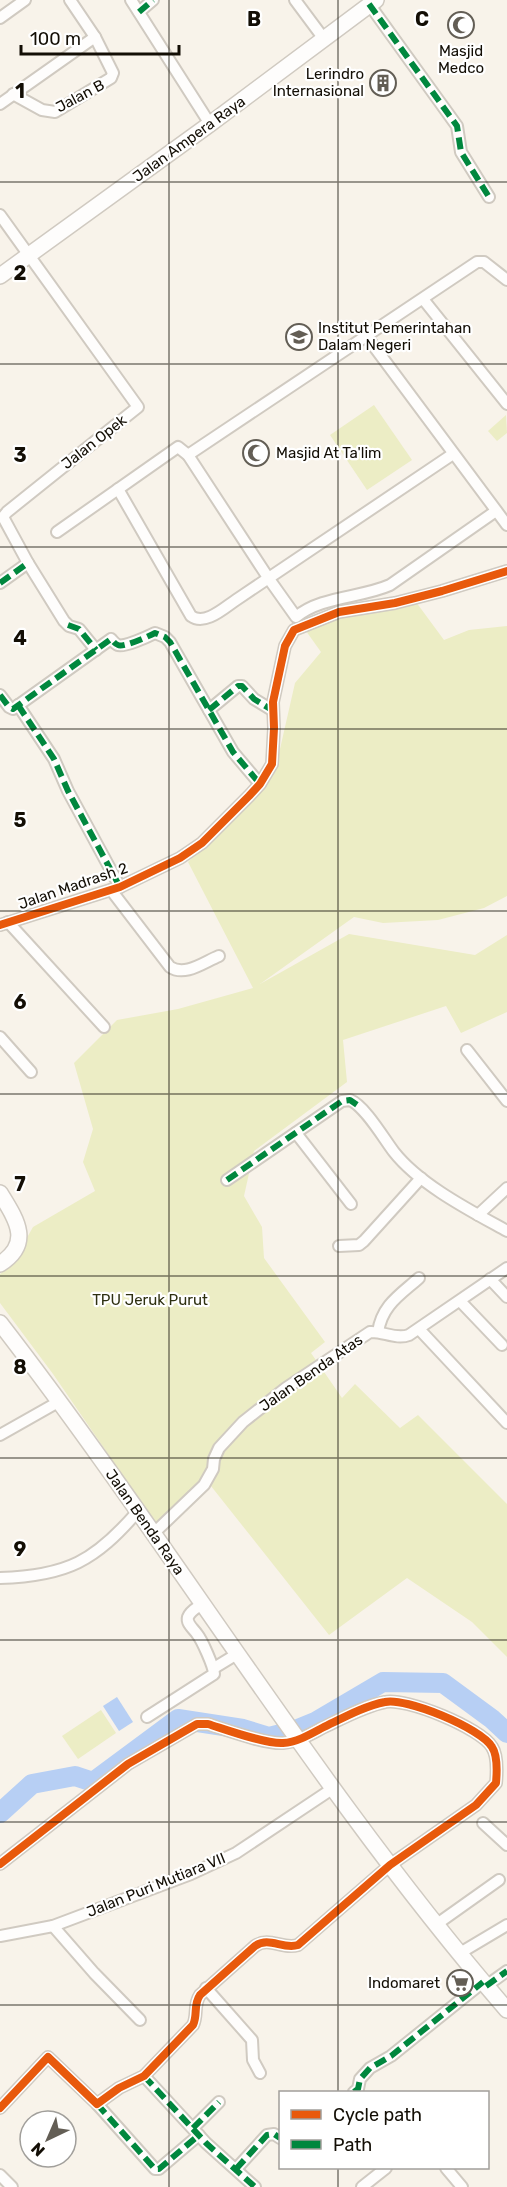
<svg xmlns="http://www.w3.org/2000/svg" width="507" height="2187" viewBox="0 0 507 2187" font-family="Rubik,sans-serif">
<rect width="100%" height="100%" fill="#f8f3ea"/>
<g fill="#ecedc5">
<path d="M374,405L412,460L367,490L330,435Z"/>
<path d="M506,415L507,433L497,441L488,431Z"/>
<path d="M416,602L444,640L469,630L507,626V896L484,908L438,920L383,923L354,917L260,984L349,934L475,955L507,935V1012L461,1033L446,1006L343,1040L347,1082L254,1151L244,1196L262,1227L264,1258L325,1342L311,1353L342,1398L355,1384L400,1428L418,1415L507,1504V1657L472,1622L407,1578L329,1635L207,1481L161,1531L53,1374L0,1303V1274L11,1266L33,1227L95,1191L83,1162L93,1129L74,1063L117,1020L178,1009L253,988L188,862L275,771L295,683L321,652L301,624Z"/>
<path d="M101,1710L116,1733L78,1759L62,1736Z"/>
</g>
<path fill="#b7cff4" d="M117,1697L133,1722L119,1731L103,1706Z"/>
<g fill="none" stroke-linecap="round" stroke-linejoin="round">
<path stroke="#b7cff4" stroke-width="20" d="M0,1813L32,1784L75,1776L93,1782L178,1719L243,1729L269,1737L293,1731L315,1722L383,1682L443,1683L492,1719L507,1733"/>
<defs>
<g id="street">
<path d="M131,0L210,124"/>
<path d="M295,0L324,39"/>
<path d="M369,4L457,126L461,152L489,197"/>
<path d="M139,12L153,0"/>
<path d="M0,18L25,0"/>
<path d="M13,94L42,110L55,112L111,78L113,73L95,37L70,0"/>
<path d="M0,104L95,37"/>
<path d="M0,215L138,407L7,512L3,517L28,563L64,621L69,626L79,629L96,650"/>
<path d="M423,299L507,404"/>
<path d="M367,337L507,525"/>
<path d="M188,455L477,262H484L507,280"/>
<path d="M118,489L191,616C205,626 224,608 236,600L453,454"/>
<path d="M57,532L178,447L188,455L269,579L296,617C321,596 361,598 390,585L496,511"/>
<path d="M0,583L28,563"/>
<path d="M0,695L9,707L13,709L111,639C113,641 115,644 118,645C123,648 149,636 155,633L165,637L170,642L233,752L260,784"/>
<path d="M18,705L54,759L68,791L120,887"/>
<path d="M209,710L238,686H242L254,699L272,710"/>
<path d="M111,890L170,967C185,977 204,962 219,956"/>
<path d="M8,922L104,1027"/>
<path d="M0,925L120,887L180,858L202,843L249,796L260,784L272,764L274,728L273,702L285,646L294,630L339,612L395,603L442,591L507,571"/>
<path d="M0,1037L31,1072"/>
<path d="M467,1050L507,1101"/>
<path d="M296,1133L351,1204"/>
<path d="M227,1180L342,1101L350,1100C365,1106 384,1139 394,1152C420,1185 471,1211 507,1231"/>
<path d="M478,1215L507,1188"/>
<path d="M339,1246L359,1245L364,1241L421,1178"/>
<path d="M490,1279L507,1297"/>
<path d="M460,1301L502,1345"/>
<path d="M419,1329L507,1423"/>
<path d="M378,1332C382,1305 400,1295 419,1278"/>
<path d="M0,1435L60,1401"/>
<path d="M154,1533L204,1485L213,1469L214,1459L219,1448L243,1422L286,1388L370,1332C383,1331 396,1340 409,1335L507,1268"/>
<path d="M0,1578C67,1576 95,1561 138,1511"/>
<path d="M214,1668L237,1654"/>
<path d="M147,1717L214,1674C214,1667 202,1640 197,1634C194,1629 186,1624 188,1617C190,1611 198,1607 202,1604"/>
<path d="M483,1823L507,1845"/>
<path d="M0,1864L128,1764L197,1724H208C227,1730 265,1744 283,1743C297,1742 309,1735 322,1728C341,1719 364,1706 385,1702C405,1697 481,1728 492,1747C498,1756 497,1772 496,1783L476,1805L390,1865L298,1945C283,1950 269,1936 255,1946L200,1995C193,2005 198,2015 193,2025L144,2076L119,2088L97,2104L48,2057L0,2108"/>
<path d="M437,1924L499,1880"/>
<path d="M53,1926L94,1973L140,2020"/>
<path d="M0,1936L53,1926L191,1874L236,1853L332,1789"/>
<path d="M460,1953L507,1925"/>
<path d="M486,1986L507,1971"/>
<path d="M206,1988L252,2040L253,2060L260,2073"/>
<path d="M144,2076L206,2143L255,2187"/>
<path d="M354,2092L358,2089L360,2079L370,2068L391,2056L483,1982"/>
<path d="M97,2104L155,2169H159L199,2135"/>
<path d="M193,2128L219,2102"/>
<path d="M446,2168L462,2187"/>
<path d="M236,2169L267,2135L274,2134L280,2138"/>
<path d="M0,2175L12,2187"/>
<path d="M362,2187L386,2168"/>
</g>
<g id="secondary">
<path d="M0,276L210,124L376,0"/>
<path d="M0,1193C16,1219 33,1243 0,1264"/>
<path d="M0,1323C174,1548 320,1794 507,2010"/>
</g>
</defs>
<use href="#street" stroke="#d0cac1" stroke-width="14"/>
<use href="#secondary" stroke="#d0cac1" stroke-width="18"/>
<use href="#street" stroke="#fefdfc" stroke-width="10"/>
<use href="#secondary" stroke="#fefdfc" stroke-width="15"/>
<g stroke="#00873e" stroke-width="6" stroke-dasharray="12 6" stroke-linecap="butt">
<path d="M369,4L457,126L461,152L489,197"/>
<path d="M139,12L153,0"/>
<path d="M0,583L28,563"/>
<path d="M68,625L79,629L96,650"/>
<path d="M0,695L9,707L13,709L111,639C113,641 115,644 118,645C123,648 149,636 155,633L165,637L170,642L233,752L260,784"/>
<path d="M18,705L54,759L68,791L120,887"/>
<path d="M209,710L238,686H242L254,699L272,710"/>
<path d="M227,1180L342,1101L350,1100L360,1107"/>
<path d="M486,1986L507,1971"/>
<path d="M144,2076L206,2143L255,2187"/>
<path d="M354,2092L358,2089L360,2079L370,2068L391,2056L483,1982"/>
<path d="M97,2104L155,2169H159L199,2135"/>
<path d="M193,2128L219,2102"/>
<path d="M236,2169L267,2135L274,2134L280,2138"/>
</g>
<defs>
<g id="cycleway">
<path d="M0,925L120,887L180,858L202,843L249,796L260,784L272,764L274,728L273,702L285,646L294,630L339,612L395,603L442,591L507,571"/>
<path d="M0,1864L128,1764L197,1724H208C227,1730 265,1744 283,1743C297,1742 309,1735 322,1728C341,1719 364,1706 385,1702C405,1697 481,1728 492,1747C498,1756 497,1772 496,1783L476,1805L390,1865L298,1945C283,1950 269,1936 255,1946L200,1995C193,2005 198,2015 193,2025L144,2076L119,2088L97,2104L48,2057L0,2108"/>
</g>
</defs>
<use href="#cycleway" stroke="#fff" stroke-width="11"/>
<use href="#cycleway" stroke="#e8590c" stroke-width="8"/>
</g>
<path fill="none" stroke="#130e05" stroke-width="1.5" stroke-opacity="0.55" d="M169,0V2187M338,0V2092M0,182H507M0,364H507M0,547H507M0,729H507M0,911H507M0,1094H507M0,1276H507M0,1458H507M0,1640H507M0,1822H507M0,2005H507M338,2168V2187"/>
<defs>
<symbol id="mosque-ring" viewBox="-11 -11 22 22"><circle r="9.5" fill="#fff" stroke="#635e55" stroke-width="1.5"/><path d="M3.5-4.9A6 6 0 1 0 3.5 4.9A5 5 0 1 1 3.5-4.9Z" fill="#635e55"/></symbol>
<symbol id="building-ring" viewBox="-11 -11 22 22"><circle r="9.5" fill="#fff" stroke="#635e55" stroke-width="1.5"/><path d="M-4-6H4V6H1V3H-1V6H-4ZM-2.5-4.3h1.7v1.8h-1.7ZM.8-4.3h1.7v1.8H.8ZM-2.5-1h1.7V.8h-1.7ZM.8-1h1.7V.8H.8Z" fill="#635e55"/></symbol>
<symbol id="university-ring" viewBox="-11 -11 22 22"><circle r="9.5" fill="#fff" stroke="#635e55" stroke-width="1.5"/><path d="M0-5L7-2L0 1L-7-2ZM-4 1L0 2.5L4 1V4Q0 6-4 4Z" fill="#635e55"/></symbol>
<symbol id="supermarket-ring" viewBox="-11 -11 22 22"><circle r="9.5" fill="#fff" stroke="#635e55" stroke-width="1.5"/><path d="M-6-5.5h2.5l.6 2H6L4.5 2H-2.5L-4.4-4H-6ZM-1.5 3.2a1.3 1.3 0 1 0 .1 0ZM3 3.2a1.3 1.3 0 1 0 .1 0Z" fill="#635e55"/></symbol>
</defs>
<g fill-rule="evenodd">
<use href="#mosque-ring" x="446" y="10" width="30" height="30"/>
<use href="#building-ring" x="368" y="68" width="30" height="30"/>
<use href="#university-ring" x="284" y="322" width="30" height="30"/>
<use href="#mosque-ring" x="241" y="438" width="30" height="30"/>
<use href="#supermarket-ring" x="445" y="1968" width="30" height="30"/>
</g>
<g text-anchor="middle" stroke-width="4.5" stroke-linejoin="round" paint-order="stroke">
<g font-size="15" fill="#130e05" stroke="#fff" text-anchor="end">
<text x="461" y="56" text-anchor="middle">Masjid<tspan x="461" dy="17">Medco</tspan></text>
<text x="364" y="79">Lerindro<tspan x="364" dy="17">Internasional</tspan></text>
<text x="318" y="333" text-anchor="start">Institut Pemerintahan<tspan x="318" dy="17">Dalam Negeri</tspan></text>
<text x="276" y="458" text-anchor="start">Masjid At Ta'lim</text>
<text x="440" y="1988">Indomaret</text>
</g>
<g font-size="15" fill="#130e05" stroke="#fff">
<text transform="translate(80 96) rotate(-28)" y="5">Jalan B</text>
<text transform="translate(189 139) rotate(-36)" y="5">Jalan Ampera Raya</text>
<text transform="translate(94 442) rotate(-38)" y="5">Jalan Opek</text>
<text transform="translate(73 886) rotate(-19)" y="5">Jalan Madrash 2</text>
<text transform="translate(311 1373) rotate(-35)" y="5">Jalan Benda Atas</text>
<text transform="translate(145 1522) rotate(55)" y="5">Jalan Benda Raya</text>
<text transform="translate(156 1885) rotate(-22)" y="5">Jalan Puri Mutiara VII</text>
</g>
<g font-size="15" fill="#2e3011" stroke="#fff">
<text x="150" y="1305">TPU Jeruk Purut</text>
</g>
</g>
<g font-size="20" text-anchor="middle" font-weight="bold" fill="#130e05" stroke="#fff" stroke-width="4.5" stroke-linejoin="round" paint-order="stroke">
<text x="254" y="26">B</text>
<text x="422" y="26">C</text>
<text x="20" y="98">1</text>
<text x="20" y="280">2</text>
<text x="20" y="462">3</text>
<text x="20" y="645">4</text>
<text x="20" y="827">5</text>
<text x="20" y="1009">6</text>
<text x="20" y="1191">7</text>
<text x="20" y="1374">8</text>
<text x="20" y="1556">9</text>
</g>
<rect x="279" y="2091" width="210" height="78" fill="#ffffff" stroke="#a19f9b" stroke-width="1.5"/>
<rect x="291" y="2110" width="30" height="9" fill="#e8590c" stroke="#a19f9b" stroke-width="1.5"/>
<text x="333" y="2121" font-size="18" fill="#130e05">Cycle path</text>
<rect x="291" y="2140" width="30" height="9" fill="#00873e" stroke="#a19f9b" stroke-width="1.5"/>
<text x="333" y="2151" font-size="18" fill="#130e05">Path</text>
<g transform="translate(48 2139) rotate(224)"><circle r="28" fill="#ffffff" stroke="#a19f9b" stroke-width="1.5"/>
<path d="M0-4.5L10 22L0 15L-10 22Z" fill="#635e55"/>
<text y="-9" font-size="16" font-weight="bold" text-anchor="middle" fill="#130e05">N</text>
</g>
<path d="M21 45v9h158v-9" fill="none" stroke="#130e05" stroke-width="3"/>
<text x="30" y="45" font-size="18" fill="#130e05" stroke="#ffffff" stroke-width="4.5" paint-order="stroke">100 m</text>
</svg>
